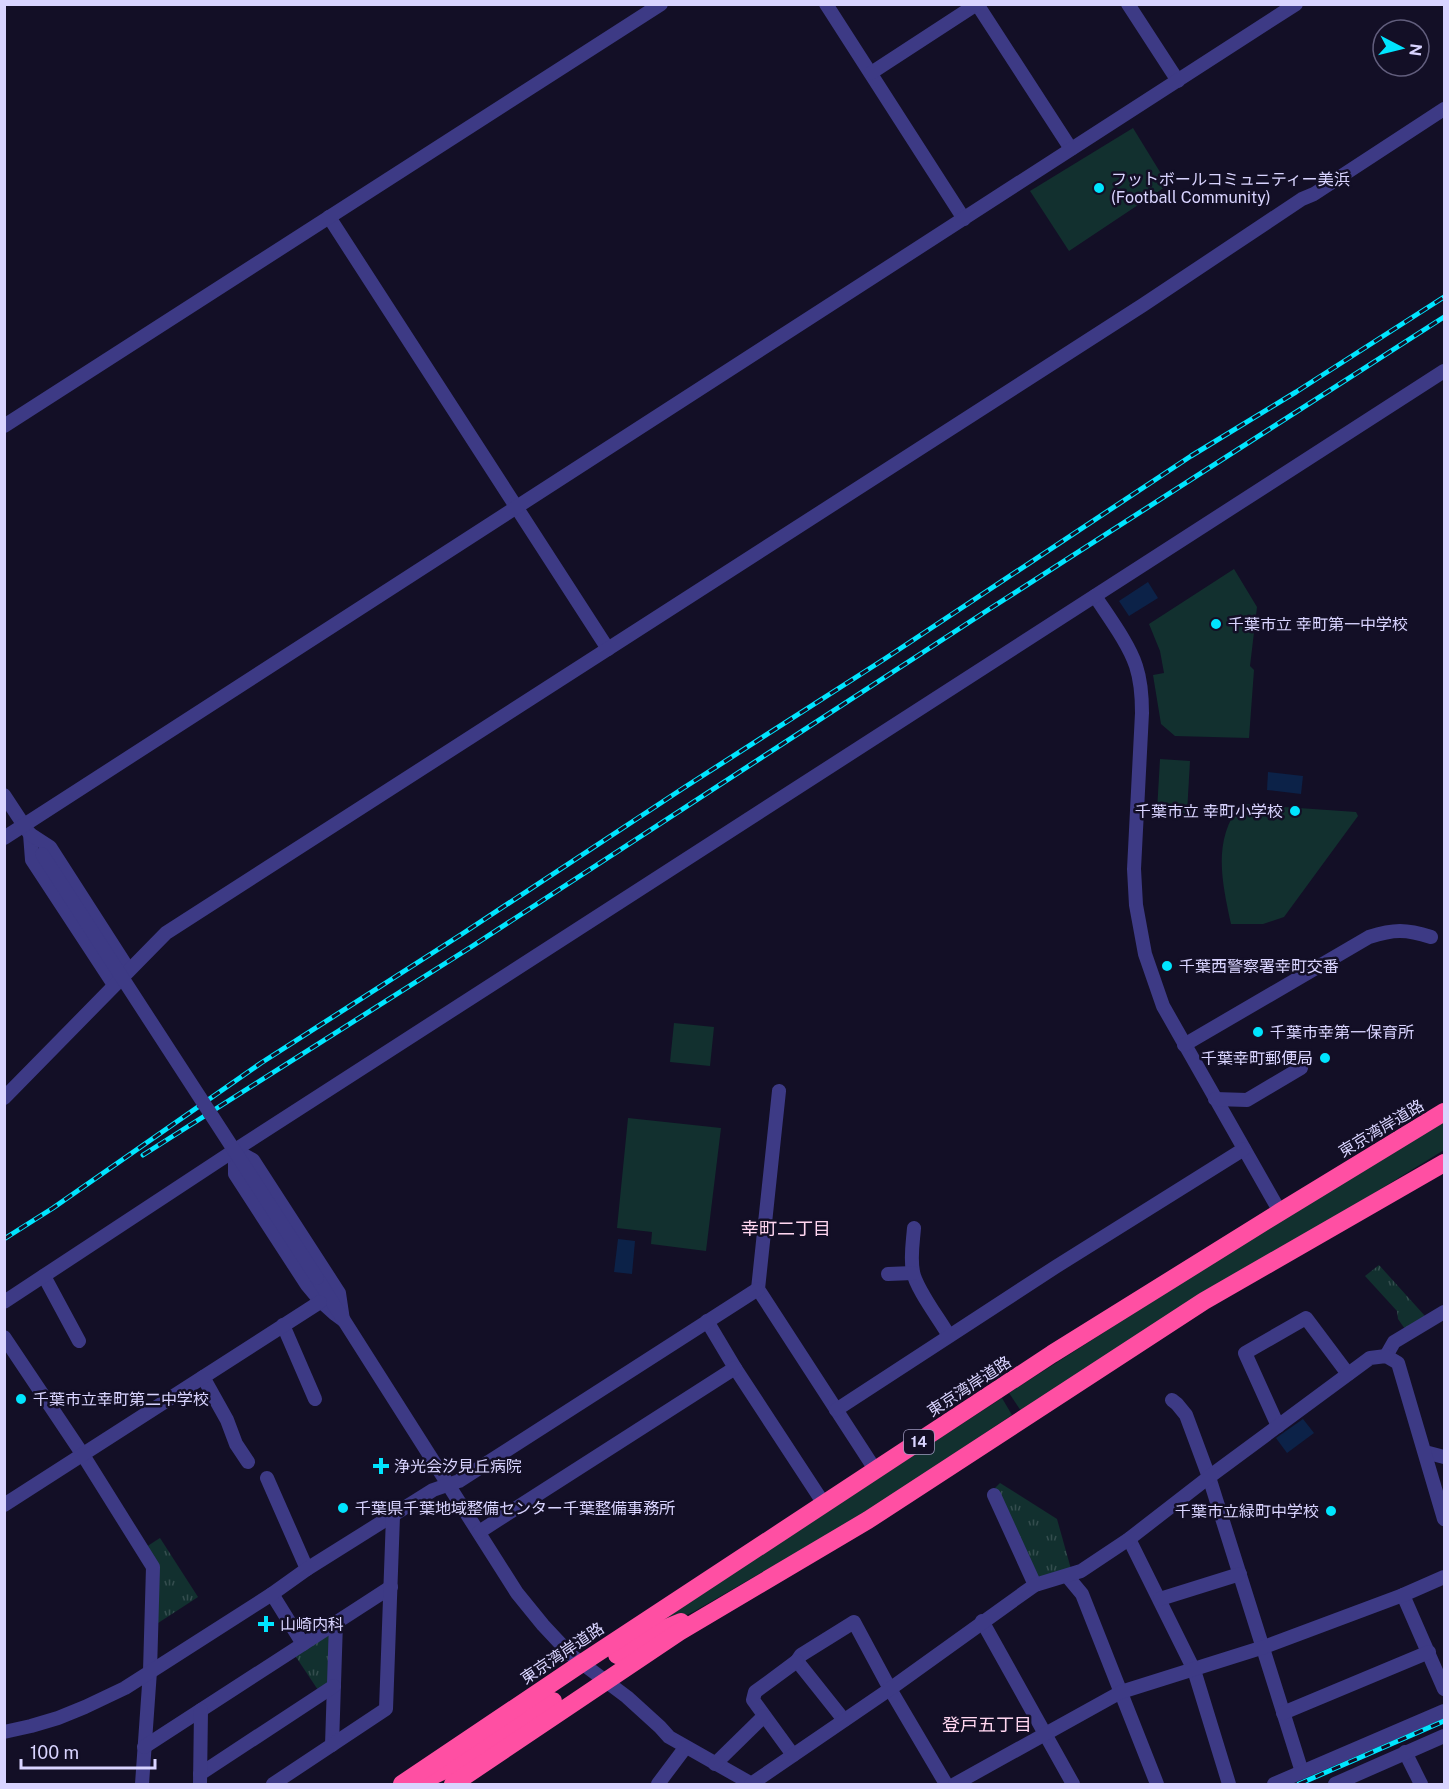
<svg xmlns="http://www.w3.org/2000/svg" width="1449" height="1789" viewBox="0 0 1449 1789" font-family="'Public Sans','Noto Sans JP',sans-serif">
<defs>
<pattern id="park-tufts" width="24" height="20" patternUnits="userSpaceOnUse" patternTransform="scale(1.5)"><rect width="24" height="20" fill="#12302f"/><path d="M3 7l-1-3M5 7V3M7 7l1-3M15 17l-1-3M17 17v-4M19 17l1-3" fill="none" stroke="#344d4e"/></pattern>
</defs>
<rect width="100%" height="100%" fill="#130f26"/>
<g fill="#12302f">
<path d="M1133,128L1168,185L1069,251L1030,191Z"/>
<path d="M1234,569L1257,607L1250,666L1254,670L1249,738L1175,736L1161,724L1153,675L1164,673L1160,651L1149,624Z"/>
<path d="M1160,759L1190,761L1187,813L1157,811Z"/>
<path d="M1241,804L1356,812L1358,816L1284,917L1263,924H1231C1222,882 1212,840 1241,804Z"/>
<path d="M674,1023L714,1027L710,1066L670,1062Z"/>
<path d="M628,1118L721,1128L706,1251L651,1244L652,1232L617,1228Z"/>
<path d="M1444,1120V1150L1021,1411L1009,1393L1269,1227Z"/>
<path d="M1002,1398L1012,1415L868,1511L695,1611L633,1641L711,1587Z"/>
</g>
<g fill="url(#park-tufts)">
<path d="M1379,1265L1425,1316L1405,1329L1398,1319L1397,1311L1365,1276Z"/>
<path d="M1000,1483L1057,1519L1071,1569L1039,1580L995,1488Z"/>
<path d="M160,1538L198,1597L155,1625L146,1547Z"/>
<path d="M327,1632L333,1635L329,1682L318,1690L294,1654Z"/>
</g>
<g fill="#0c2248">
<path d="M1148,582L1158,598L1129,616L1119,601Z"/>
<path d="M1268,772L1303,776L1301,794L1267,790Z"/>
<path d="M618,1239L635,1241L632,1274L614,1272Z"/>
<path d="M1303,1419L1314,1433L1287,1453L1276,1438Z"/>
</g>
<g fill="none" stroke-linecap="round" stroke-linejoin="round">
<g stroke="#3d3a85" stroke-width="14">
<path d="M826,4L964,219"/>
<path d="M977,4L1071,149"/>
<path d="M1128,4L1178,81"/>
<path d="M871,73L977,4"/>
<path d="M329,217L608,649"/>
<path d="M4,426L661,4"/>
<path d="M1095,596C1108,616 1129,644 1136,666C1141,681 1142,697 1142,713L1134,869L1136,905L1145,954L1163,1006L1280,1212"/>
<path d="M4,795L29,833"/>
<path d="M30,834L32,860L114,985"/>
<path d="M30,834L50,847L129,970"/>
<path d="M4,838L1296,4"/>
<path d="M1184,1045L1369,937C1394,929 1406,929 1431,937"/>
<path d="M779,1091L758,1289L876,1471"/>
<path d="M4,1098L166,933L1143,305L1302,199L1314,194L1444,109"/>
<path d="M1215,1099L1247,1100L1301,1068L1302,1062"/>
<path d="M235,1150L253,1160L339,1293L343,1320C328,1310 318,1299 307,1285L235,1174Z"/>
<path d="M914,1228C913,1242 910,1257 913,1272C916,1288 937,1316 946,1331"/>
<path d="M888,1274L913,1273"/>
<path d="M44,1276L79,1341"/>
<path d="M317,1278L517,1593L543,1625L571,1655L627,1697L660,1727L669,1737L752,1784"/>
<path d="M4,1302L235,1150L1444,371"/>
<path d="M707,1321L735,1368L824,1504"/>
<path d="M283,1325L315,1399"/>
<path d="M4,1337L83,1455L153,1567L150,1671L142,1784"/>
<path d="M1386,1356L1394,1342L1444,1312"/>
<path d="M203,1377L227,1420L236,1444L248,1462"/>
<path d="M1172,1400L1177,1404L1186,1415L1209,1477L1302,1772"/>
<path d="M836,1410L1057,1266L1244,1149"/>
<path d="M1278,1426L1245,1353L1306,1318L1348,1374"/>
<path d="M1425,1452L1444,1457"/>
<path d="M267,1478L307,1569"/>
<path d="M994,1495L1035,1585"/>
<path d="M4,1505L320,1302"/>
<path d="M479,1532L735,1368"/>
<path d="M1129,1539L1194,1670L1229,1784"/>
<path d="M1067,1576L1082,1594L1157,1784"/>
<path d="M272,1594L303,1644"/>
<path d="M1403,1595L1444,1689"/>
<path d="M1160,1599L1240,1574"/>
<path d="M982,1621L1073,1784"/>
<path d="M1283,1713L1429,1652"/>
<path d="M844,1720L797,1661L801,1655L854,1622L890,1689L946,1784"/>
<path d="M4,1732L31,1726L58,1718L85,1707L125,1688L272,1594L307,1569L433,1490L459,1481L758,1289"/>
<path d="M332,1745L336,1622"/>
<path d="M144,1747L391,1587"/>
<path d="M1405,1752L1421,1784"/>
<path d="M793,1755L753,1700L755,1692L797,1661"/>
<path d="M715,1764L764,1716"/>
<path d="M200,1774L334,1686"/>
<path d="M200,1784L201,1710"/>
<path d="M273,1784L386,1709L393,1516"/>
<path d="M658,1784L685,1748"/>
<path d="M751,1784L890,1689L1025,1592L1035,1585L1081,1571L1129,1539L1209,1477L1370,1358L1386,1356L1398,1363L1444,1519"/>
<path d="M955,1784L1121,1692L1264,1647L1403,1595L1444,1577"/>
<path d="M1274,1784L1444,1711"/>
<path d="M1335,1784L1444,1736"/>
</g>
<g stroke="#ff4fa3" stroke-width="18">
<path d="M617,1655L654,1633L681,1622"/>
<path d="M426,1779L459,1763L553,1701"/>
<path d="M402,1784L582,1663L1052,1354L1280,1212L1444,1112"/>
<path d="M453,1784L679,1632L868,1520L1204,1301L1444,1163"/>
</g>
<defs>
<g id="rail">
<path d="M143,1155L471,947L991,608L1444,317"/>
<path d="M4,1239L53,1208L261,1063L462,934L685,787L886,658L1191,456L1296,392L1444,297"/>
<path d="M1299,1784L1444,1721"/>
</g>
</defs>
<use href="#rail" stroke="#00e5ff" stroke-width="5"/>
<use href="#rail" stroke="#130f26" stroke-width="3" stroke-dasharray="9" stroke-linecap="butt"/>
<path stroke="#3d3a85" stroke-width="14" d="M42,854L317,1278"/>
</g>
<g fill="#00e5ff" stroke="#130f26" stroke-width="2">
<circle cx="1099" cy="188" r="6"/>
<circle cx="1216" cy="624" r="6"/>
<circle cx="1295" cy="811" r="6"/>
<circle cx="1167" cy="966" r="6"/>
<circle cx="1258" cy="1032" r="6"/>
<circle cx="1325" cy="1058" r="6"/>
<circle cx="21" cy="1399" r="6"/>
<path d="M378 1457h6v6h6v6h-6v6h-6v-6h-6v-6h6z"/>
<circle cx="343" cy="1508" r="6"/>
<circle cx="1331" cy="1511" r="6"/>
<path d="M263 1615h6v6h6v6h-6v6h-6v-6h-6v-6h6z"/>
</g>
<g text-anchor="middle" stroke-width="5" stroke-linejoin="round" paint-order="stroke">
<rect fill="#130f26" stroke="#9e99be" stroke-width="1.5" x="904" y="1430" width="30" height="24" rx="4.5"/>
<g font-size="15" font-weight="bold" fill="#d9d4ff">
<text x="919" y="1447">14</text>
</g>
<g font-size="16" fill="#d9d4ff" stroke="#130f26" text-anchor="start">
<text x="1111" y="185">フットボールコミュニティー美浜<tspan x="1111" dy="18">(Football Community)</tspan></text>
<text x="1228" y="630">千葉市立 幸町第一中学校</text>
<text x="1283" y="817" text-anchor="end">千葉市立 幸町小学校</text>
<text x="1179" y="972">千葉西警察署幸町交番</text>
<text x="1270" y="1038">千葉市幸第一保育所</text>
<text x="1313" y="1064" text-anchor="end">千葉幸町郵便局</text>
<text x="33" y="1405">千葉市立幸町第二中学校</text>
<text x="394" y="1472">浄光会汐見丘病院</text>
<text x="355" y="1514">千葉県千葉地域整備センター千葉整備事務所</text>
<text x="1319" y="1517" text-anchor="end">千葉市立緑町中学校</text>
<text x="280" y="1630">山崎内科</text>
</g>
<g font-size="16" fill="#d9d4ff" stroke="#130f26">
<text transform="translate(1381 1128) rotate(-31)" y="6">東京湾岸道路</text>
<text transform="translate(969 1386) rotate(-33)" y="6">東京湾岸道路</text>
<text transform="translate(562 1653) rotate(-34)" y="6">東京湾岸道路</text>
</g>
<g font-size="18" fill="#ffd6f0" stroke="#130f26">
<text x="786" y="1235">幸町二丁目</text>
<text x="987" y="1731">登戸五丁目</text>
</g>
</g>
<rect width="1449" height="1789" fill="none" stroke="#d9d4ff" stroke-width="12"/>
<g transform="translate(1401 48) rotate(97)"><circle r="28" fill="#130f26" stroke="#625e7d" stroke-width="1.5"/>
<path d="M0-4.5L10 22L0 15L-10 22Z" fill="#00e5ff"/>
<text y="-9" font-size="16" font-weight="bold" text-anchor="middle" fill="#d9d4ff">N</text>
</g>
<path d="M21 1759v9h134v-9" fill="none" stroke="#d9d4ff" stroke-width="3"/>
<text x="30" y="1759" font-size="18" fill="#d9d4ff" stroke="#130f26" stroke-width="4.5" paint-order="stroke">100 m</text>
</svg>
